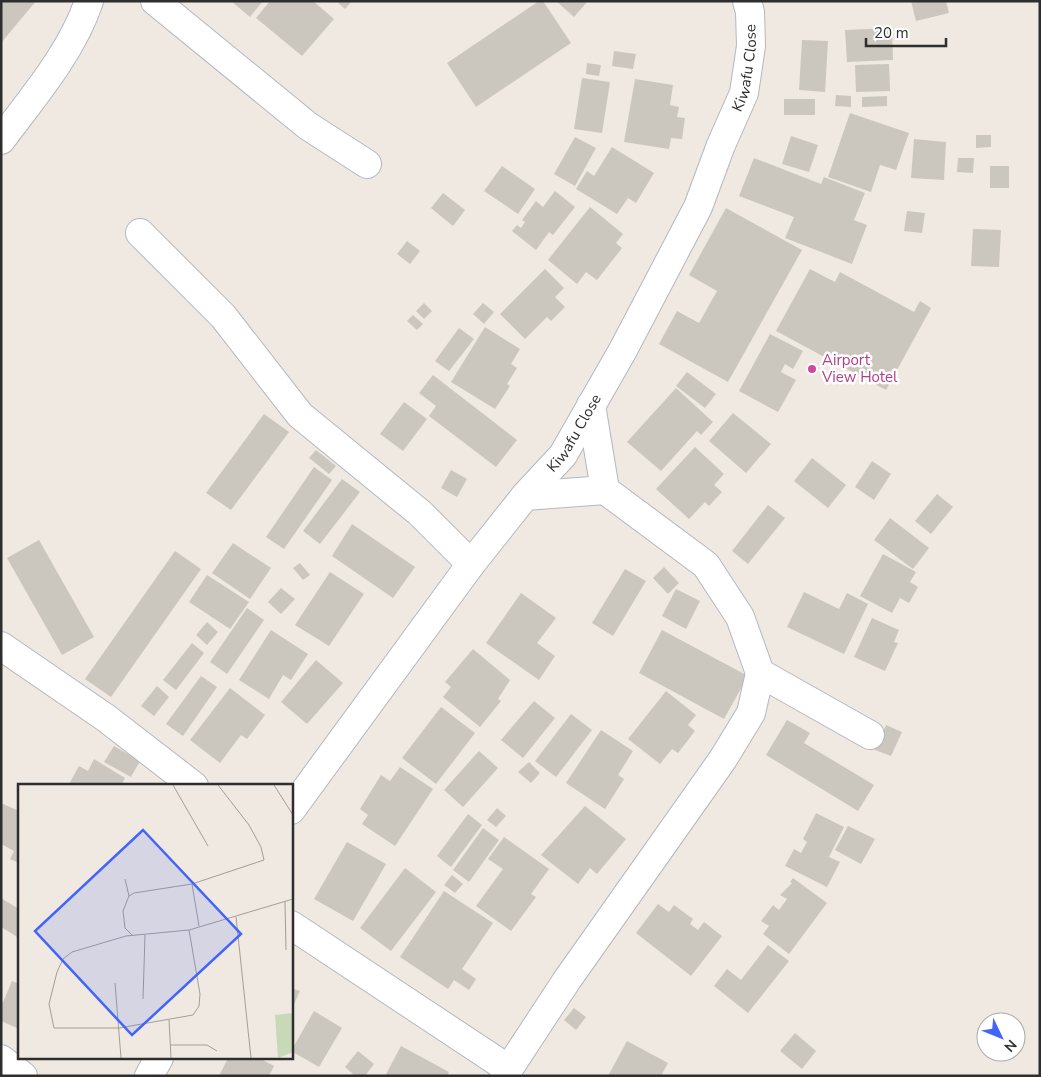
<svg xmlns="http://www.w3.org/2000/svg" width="1041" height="1077" viewBox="0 0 1041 1077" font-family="'Nunito Sans',sans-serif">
<rect width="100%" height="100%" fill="#efe9e1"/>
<g fill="#cbc7bf">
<path d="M1,1H36L1,43Z"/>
<path d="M231,1H263L250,17Z"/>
<path d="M270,1H313L334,19L302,56L256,18Z"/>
<path d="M336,1H352L345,9Z"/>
<path d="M539,1H543L571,43L476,107L447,63Z"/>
<path d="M556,1H586L587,2L574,17Z"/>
<path d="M911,1H946L949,13L916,21Z"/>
<path d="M892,28L893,60L847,62L845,30Z"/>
<path d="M802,40L828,41L825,92L799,90Z"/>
<path d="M614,51L636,54L633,69L612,66Z"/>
<path d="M587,63L601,65L599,76L586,74Z"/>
<path d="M889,64L890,91L856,92L855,65Z"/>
<path d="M582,78L610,82L602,133L574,129Z"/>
<path d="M635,79L673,85L670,105L679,107L677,117L685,118L682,139L671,138L669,149L624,142Z"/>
<path d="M836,95L851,96V107L835,106Z"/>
<path d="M887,96V106L862,107V97Z"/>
<rect x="784" y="99" width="31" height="16"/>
<path d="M850,113L909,133L896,170L880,165L871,192L828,177Z"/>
<path d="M976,135H991V147L976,148Z"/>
<path d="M791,136L818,145L809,172L782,164Z"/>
<path d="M575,137L596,148L575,186L554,174Z"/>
<path d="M914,139L946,142L944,180L911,178Z"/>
<path d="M612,147L654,173L636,203L628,198L617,214L576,189L587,171L594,176Z"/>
<path d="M754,158L821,184L824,177L865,193L854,220L867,225L852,264L785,238L794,217L739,196Z"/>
<path d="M958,158H974L973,173L957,172Z"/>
<path d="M502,166L535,189L518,214L484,191Z"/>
<rect x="990" y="166" width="19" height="22"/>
<path d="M555,191L575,207L553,235L549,232L536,250L512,231L517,225L521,228L525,222L522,220L536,201L543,207Z"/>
<path d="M443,193L465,210L453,226L431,208Z"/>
<path d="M590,207L623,234L616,243L622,248L597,280L586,272L577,284L548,260Z"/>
<path d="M726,208L802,250L728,382L659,344L677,311L699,323L717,291L689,275Z"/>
<path d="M907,211L925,213L922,233L904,231Z"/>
<path d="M973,229L1001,230L999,267L971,266Z"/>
<path d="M407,241L420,251L410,264L397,254Z"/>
<path d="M545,269L564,288L555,297L565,307L551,321L547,317L525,339L500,314Z"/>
<path d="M810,269L835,282L840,272L914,312L920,301L931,308L886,390L776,331Z"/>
<path d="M424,303L432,311L424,319L416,311Z"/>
<path d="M483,303L494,312L484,324L473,314Z"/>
<path d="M413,315L423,324L417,330L407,321Z"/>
<path d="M485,327L520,349L511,364L517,368L507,384L510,386L495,409L451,382Z"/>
<path d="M459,328L474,339L449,371L435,361Z"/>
<path d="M770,334L803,351L793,369L785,364L781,372L796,380L778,412L739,391Z"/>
<path d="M687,372L716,394L705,408L676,386Z"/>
<path d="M433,375L517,440L496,467L429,416L436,406L419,393Z"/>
<path d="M676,388L713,422L701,435L697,431L661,471L627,442Z"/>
<path d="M404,402L427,419L403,451L380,434Z"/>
<path d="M733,413L771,444L746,473L709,441Z"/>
<path d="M264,414L289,432L231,510L206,493Z"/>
<path d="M695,447L724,474L714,485L722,492L709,506L705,502L689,519L656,489Z"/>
<path d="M316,450L336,466L329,474L309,458Z"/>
<path d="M812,458L846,485L828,508L794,481Z"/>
<path d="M872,461L891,474L874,500L855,487Z"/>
<path d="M314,467L332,480L284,549L266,537Z"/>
<path d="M451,470L467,479L457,497L441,488Z"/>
<path d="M342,479L360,492L320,544L303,531Z"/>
<path d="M937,494L953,507L931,534L915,521Z"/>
<path d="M768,505L785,518L748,564L732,551Z"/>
<path d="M890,518L929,548L913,569L874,540Z"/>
<path d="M352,524L415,567L393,598L332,556Z"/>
<path d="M39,540L94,637L62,655L7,558Z"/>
<path d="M233,543L271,568L250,599L212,573Z"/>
<path d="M175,551L201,569L111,697L85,679Z"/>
<path d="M883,554L916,572L910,582L918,587L909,603L900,598L892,613L860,596Z"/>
<path d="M300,563L310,575L303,580L293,568Z"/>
<path d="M664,567L679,583L668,594L653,578Z"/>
<path d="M625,569L646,581L613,636L592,623Z"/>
<path d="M330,572L364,594L329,646L295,625Z"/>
<path d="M207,575L249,602L230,629L189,602Z"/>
<path d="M281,588L295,599L281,614L268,602Z"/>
<path d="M676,589L700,601L686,629L662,616Z"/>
<path d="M804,592L839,609L847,593L868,604L844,654L787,627Z"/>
<path d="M521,593L556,618L537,643L555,656L539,680L486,643Z"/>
<path d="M247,608L264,620L227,674L210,662Z"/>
<path d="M872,618L899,630L894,642L898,643L885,671L854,657Z"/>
<path d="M207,622L218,632L207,645L196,635Z"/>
<path d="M271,630L308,654L291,680L283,675L269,699L239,680Z"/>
<path d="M662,630L748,676L724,719L639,673Z"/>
<path d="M192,643L204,653L176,690L163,680Z"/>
<path d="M473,649L510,680L498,699L501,701L480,727L443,697L451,687L445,682Z"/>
<path d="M316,660L343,683L307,724L281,702Z"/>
<path d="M201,676L217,687L183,736L166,724Z"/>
<path d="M157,686L169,697L154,716L141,706Z"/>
<path d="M230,688L265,715L247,739L241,735L220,763L190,740Z"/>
<path d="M666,691L696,715L688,725L695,731L678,753L672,749L660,764L628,739Z"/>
<path d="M534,701L555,718L523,758L501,740Z"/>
<path d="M441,707L475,733L436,784L402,758Z"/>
<path d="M571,714L592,730L556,777L535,761Z"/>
<path d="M787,720L810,733L804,743L874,785L858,811L766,755Z"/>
<path d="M886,725L902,732L891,756L875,750Z"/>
<path d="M601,730L633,751L618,775L624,779L605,809L566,783Z"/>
<path d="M114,746L140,761L131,777L104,762Z"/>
<path d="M479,751L498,768L463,807L444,790Z"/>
<path d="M94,759L125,778L121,786H68L79,766L88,771Z"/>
<path d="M529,762L540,773L531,783L518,772Z"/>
<path d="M400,767L433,789L395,846L362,824L368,815L360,809L381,775L390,781Z"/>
<path d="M1,803L19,811V863L10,859L14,851L1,844Z"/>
<path d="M585,806L626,839L597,874L590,868L578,884L541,855Z"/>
<path d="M497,808L506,816L496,827L487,820Z"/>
<path d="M816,813L844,827L829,857L840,862L827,887L785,866L794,849L801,853L807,842L803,839Z"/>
<path d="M468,814L482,825L451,867L437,856Z"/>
<path d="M848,826L875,839L861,864L835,850Z"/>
<path d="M483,828L499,840L469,882L453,870Z"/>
<path d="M504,837L549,869L531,894L536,897L511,931L476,906L503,869L488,859Z"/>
<path d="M347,842L386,864L353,921L314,899Z"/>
<path d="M405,868L436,892L391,951L360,928Z"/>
<path d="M452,875L463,884L455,893L444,885Z"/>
<path d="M793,878L827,903L789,954L763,934L769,926L761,921L773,905L779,910L787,899L780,895L792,883L790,882Z"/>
<path d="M444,891L493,923L462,969L476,979L469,990L454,980L448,989L400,957Z"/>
<path d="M1,898L19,909V938L1,927Z"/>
<path d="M658,904L669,912L674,905L693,919L690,924L698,930L704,922L722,936L691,976L636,933Z"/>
<path d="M768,945L789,961L748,1013L714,986L727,969L741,980Z"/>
<path d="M12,981L19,984V1029L1,1021V1007Z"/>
<path d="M291,988L300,991L291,1011Z"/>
<path d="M574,1008L586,1017L576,1030L564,1020Z"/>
<path d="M314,1011L342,1028L319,1067L291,1051Z"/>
<path d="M795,1033L816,1051L802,1069L780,1051Z"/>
<path d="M627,1041L668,1063L661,1076H608Z"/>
<path d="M401,1046L449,1072L447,1076H385Z"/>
<path d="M358,1051L374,1064L365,1076H355L345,1067Z"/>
<path d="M228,1058H259L274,1066L269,1076H219Z"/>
</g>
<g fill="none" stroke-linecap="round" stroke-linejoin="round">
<defs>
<g id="street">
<path d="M155,1L308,126L367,164"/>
<path d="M1,140C33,97 72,52 89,1"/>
<path d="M140,233L223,316L300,415L420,513L471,564"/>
<path d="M591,405L605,490"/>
<path d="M1,646L106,718L194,786"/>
<path d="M760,673L870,735"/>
<path id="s1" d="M291,810L471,564L525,496L563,455L623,350L698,207L721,145L744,93L751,46L750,12L747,1"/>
<path d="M291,925L507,1068"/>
<path d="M1,1059L23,1076"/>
<path d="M149,1076L159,1058"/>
<path d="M504,1076L567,980L723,759L751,713L760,673L740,617L706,565L605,490L525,496"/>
</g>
</defs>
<use href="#street" stroke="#b4b7c1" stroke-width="30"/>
<use href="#street" stroke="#fff" stroke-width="28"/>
</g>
<circle fill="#d1479c" stroke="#fff" stroke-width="2" cx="812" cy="369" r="5"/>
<g text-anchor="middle" stroke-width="5" stroke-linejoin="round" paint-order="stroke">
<g font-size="15" fill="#2e2e2e" stroke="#fff">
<text dy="5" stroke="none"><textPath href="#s1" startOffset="878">Kiwafu Close</textPath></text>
<text dy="5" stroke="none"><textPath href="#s1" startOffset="472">Kiwafu Close</textPath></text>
</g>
<g font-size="15" fill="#b23c85" stroke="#fff" text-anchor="start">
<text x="822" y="365">Airport<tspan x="822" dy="17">View Hotel</tspan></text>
</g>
</g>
<g transform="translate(18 784)">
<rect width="275" height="275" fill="#efe9e1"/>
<path d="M275,229V268L260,274L257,231Z" fill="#c8d9b8"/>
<path fill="none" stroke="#a29e99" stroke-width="1" d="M155,1L190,62M256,1L275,31M107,95L111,112M174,100L181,142M267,118L268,166M218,133L233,274M171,146L182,210L181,222L175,231L101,244H36L31,220L39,188L45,175L54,168L108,152L171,146L275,115M115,152L107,144L105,127L111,112L116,109L174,100L246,76L243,63L231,41L200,1M97,199L103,274M125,215L127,151M151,236L153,274M152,261H189L199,267"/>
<path fill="#4264fb" fill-opacity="0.15" stroke="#4264fb" stroke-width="2.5" d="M125,46L223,150L114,251L17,147Z"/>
<rect width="275" height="275" fill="none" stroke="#2e2e2e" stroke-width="2.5"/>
</g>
<rect width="1041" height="1077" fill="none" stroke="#2e2e2e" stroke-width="5"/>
<g transform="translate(1001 1037) rotate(133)"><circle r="24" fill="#ffffff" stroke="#ababab"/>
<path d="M0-4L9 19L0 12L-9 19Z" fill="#4264fb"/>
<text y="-8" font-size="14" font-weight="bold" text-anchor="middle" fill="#2e2e2e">N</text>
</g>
<path d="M866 38v8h80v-8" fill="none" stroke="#2e2e2e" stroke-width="2.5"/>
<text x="874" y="38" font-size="15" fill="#2e2e2e" stroke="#ffffff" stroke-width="4" paint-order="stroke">20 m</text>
</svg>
